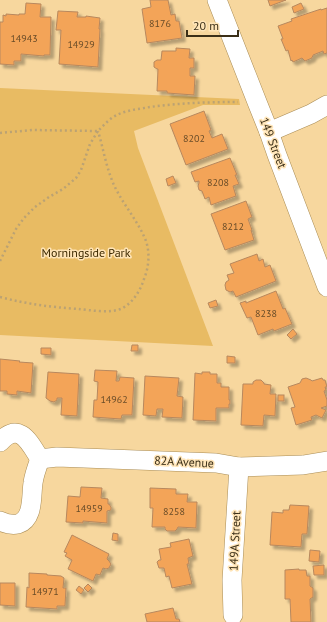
<svg xmlns="http://www.w3.org/2000/svg" width="327" height="622" viewBox="0 0 327 622" font-family="'PT Sans',sans-serif">
<defs>
<filter id="shadow"><feDropShadow dx="3.5" dy="3.5" stdDeviation="1" flood-color="#0004"/></filter>
</defs>
<rect width="100%" height="100%" fill="#f7d79e"/>
<path fill="#e8bb63" d="M0,88L239,99L240,105H203L134,131L138,148L213,346L0,335Z"/>
<g fill="#f3a459" stroke="#b7885e" filter="url(#shadow)">
<path d="M150,0H168L171,15L175,14L176,21H179L182,38L147,43L142,9L151,7Z"/>
<path d="M268,0H286L270,6Z"/>
<path d="M26,3L41,4L40,17H51L50,55H44V56L21,54V61H14V65L0,64V22H3V15L6,16V14L19,15V14H25Z"/>
<path d="M301,3L304,9L294,13L292,7Z"/>
<path d="M327,8V53L324,54L323,51L313,55V56L312,57V58L305,61L302,58L293,62L292,60L291,61L288,50L286,51L281,39H283L278,26L292,21L291,19L321,9V10Z"/>
<path d="M58,11L78,12L77,17H86V16L100,18L99,29H100L98,67L59,64L61,30H56Z"/>
<path d="M176,48L190,49L189,58H194V68H190V76H195L194,95L167,93V91H157L158,69H157L154,67V62L157,60H161L162,51H176Z"/>
<path d="M204,111L211,130L209,131L212,138L222,134L228,149L186,165L170,124Z"/>
<path d="M230,158L237,175H235L239,184L233,186L236,196L211,205L209,197L205,199L202,191L199,190L198,186L199,183V181L195,182L191,172Z"/>
<path d="M173,176L176,183L168,186L166,179Z"/>
<path d="M246,201L252,217L248,219L252,230H251L254,240L225,250L211,214Z"/>
<path d="M257,254L259,261L263,259L265,267L270,265L276,281L236,297L233,291L230,292L226,290L225,285L226,282L229,280L227,275L234,273L230,264Z"/>
<path d="M276,291L283,309L285,308L292,324L274,331L273,329L258,335L251,317L247,318L240,303L246,301V303Z"/>
<path d="M216,300L218,306L210,308L208,303Z"/>
<path d="M293,329L297,334L291,339L287,335Z"/>
<path d="M132,345H138V351H131Z"/>
<path d="M41,348H51V355L41,354Z"/>
<path d="M227,356L235,357V363H227Z"/>
<path d="M0,359L20,361L19,362L33,363L31,393L17,391V395L7,394V391H0Z"/>
<path d="M95,370L117,371L116,381H119L120,377L134,378L132,415H122L121,419L93,417L94,400H97L98,382L94,381Z"/>
<path d="M48,372L79,374L77,416L61,415L62,398H57V400L54,402L50,401L46,398Z"/>
<path d="M202,372H210V374H217V383H221V387H229V400H230V404H229V408H216V421L193,420L195,373L202,374Z"/>
<path d="M145,376L179,378L177,396L183,397L182,418L162,417L163,409H157L156,416L143,415Z"/>
<path d="M306,378L311,380L312,381L322,378L323,380H325L327,387H325L326,390L324,391L327,400V406L321,408L326,410L322,418L316,415L311,417L312,420L296,425L291,408L295,407L288,387L300,383L302,379Z"/>
<path d="M256,380H261L264,383V384L271,385L270,394H276L275,416L264,415L263,426L241,425L243,384H253V382Z"/>
<rect x="278" y="395" width="6" height="6"/>
<path d="M81,487L102,488L101,498L108,499V504H109L111,507V510L107,511V523L83,521V523L66,522L68,496L80,497Z"/>
<path d="M150,488L176,489V494H188L187,502H197L196,528L178,527L177,529L175,531H167L165,529V527H152L153,508H150Z"/>
<path d="M290,505L309,506L307,534H302L301,547L270,545L272,512L283,513V510H289Z"/>
<path d="M113,533L118,534V541L112,540Z"/>
<path d="M72,535L109,554L107,559L109,561L111,564L109,568L106,569L103,568L100,575L96,574L93,581L68,569L72,560L65,556L67,553L64,552Z"/>
<path d="M189,539L193,556L188,558L189,564H187L192,584L172,588L169,576L166,577L164,568H159L157,562L159,560H161L159,549L171,547L170,543Z"/>
<path d="M310,550L320,551L319,562L309,561Z"/>
<path d="M324,565V575H314L313,566Z"/>
<path d="M299,569V570H306L307,576H310V586L313,588V597L310,599L311,622H291L290,599H285V570Z"/>
<path d="M29,573L47,574V575L61,576L64,578L63,588H66L65,606H57V609L26,607L27,587L29,588Z"/>
<path d="M0,583H15V606L0,605Z"/>
<path d="M88,584L92,588L88,592L84,588Z"/>
<path d="M79,586L84,590L81,594L76,590Z"/>
<path d="M173,608L176,619H179L180,622H147L145,614Z"/>
</g>
<g fill="none" stroke-linecap="round" stroke-linejoin="round">
<defs>
<g id="minor">
<path d="M217,0L257,102L269,132L277,155L327,287"/>
<path d="M269,132L311,114L327,105"/>
<path d="M0,442C20,420 30,444 40,459"/>
<path d="M40,459L57,457L216,463L239,467L303,465L327,461"/>
<path d="M0,521C6,524 12,525 18,524C34,519 31,496 33,483C34,475 37,467 40,459"/>
<path d="M233,615L232,580L239,467"/>
</g>
</defs>
<use href="#minor" stroke="#aa8d56" stroke-width="20"/>
<g stroke="#bba273" stroke-width="2.5" stroke-dasharray="2 3" stroke-linecap="butt">
<path d="M0,133L32,130L98,131C104,125 110,118 117,115C127,110 139,109 150,107C179,103 209,102 238,102"/>
<path d="M0,261L16,229L24,218L35,207L49,197L63,189L76,178L81,170L90,144L98,131"/>
<path d="M0,297C27,304 50,307 78,309C90,310 111,314 123,308C134,301 140,291 144,279C149,267 150,253 146,241C139,223 126,208 117,191C107,173 104,151 98,131"/>
</g>
<use href="#minor" stroke="#fff" stroke-width="19"/>
</g>
<g text-anchor="middle" stroke-width="3" stroke-linejoin="round" paint-order="stroke">
<g font-size="10" fill="#694c28">
<text x="160" y="27">8176</text>
<text x="24" y="42">14943</text>
<text x="81" y="48">14929</text>
<text x="194" y="142">8202</text>
<text x="218" y="186">8208</text>
<text x="233" y="230">8212</text>
<text x="266" y="317">8238</text>
<text x="114" y="403">14962</text>
<text x="89" y="512">14959</text>
<text x="174" y="515">8258</text>
<text x="45" y="595">14971</text>
</g>
<g font-size="12" fill="#3b2f18" stroke="#ffe5b8">
<text transform="translate(273 143) rotate(69)" y="4">149 Street</text>
<text transform="translate(184 462) rotate(3)" y="4">82A Avenue</text>
<text transform="translate(235 541) rotate(-87)" y="4">149A Street</text>
</g>
<g font-size="12" fill="#3e2a00" stroke="#ffe5b8">
<text x="86" y="257">Morningside Park</text>
</g>
</g>
<path d="M187 30v6h51v-6" fill="none" stroke="#3b2f18" stroke-width="2"/>
<text x="193" y="30" font-size="12" fill="#3b2f18" stroke="#ffe5b8" stroke-width="3" paint-order="stroke">20 m</text>
</svg>
